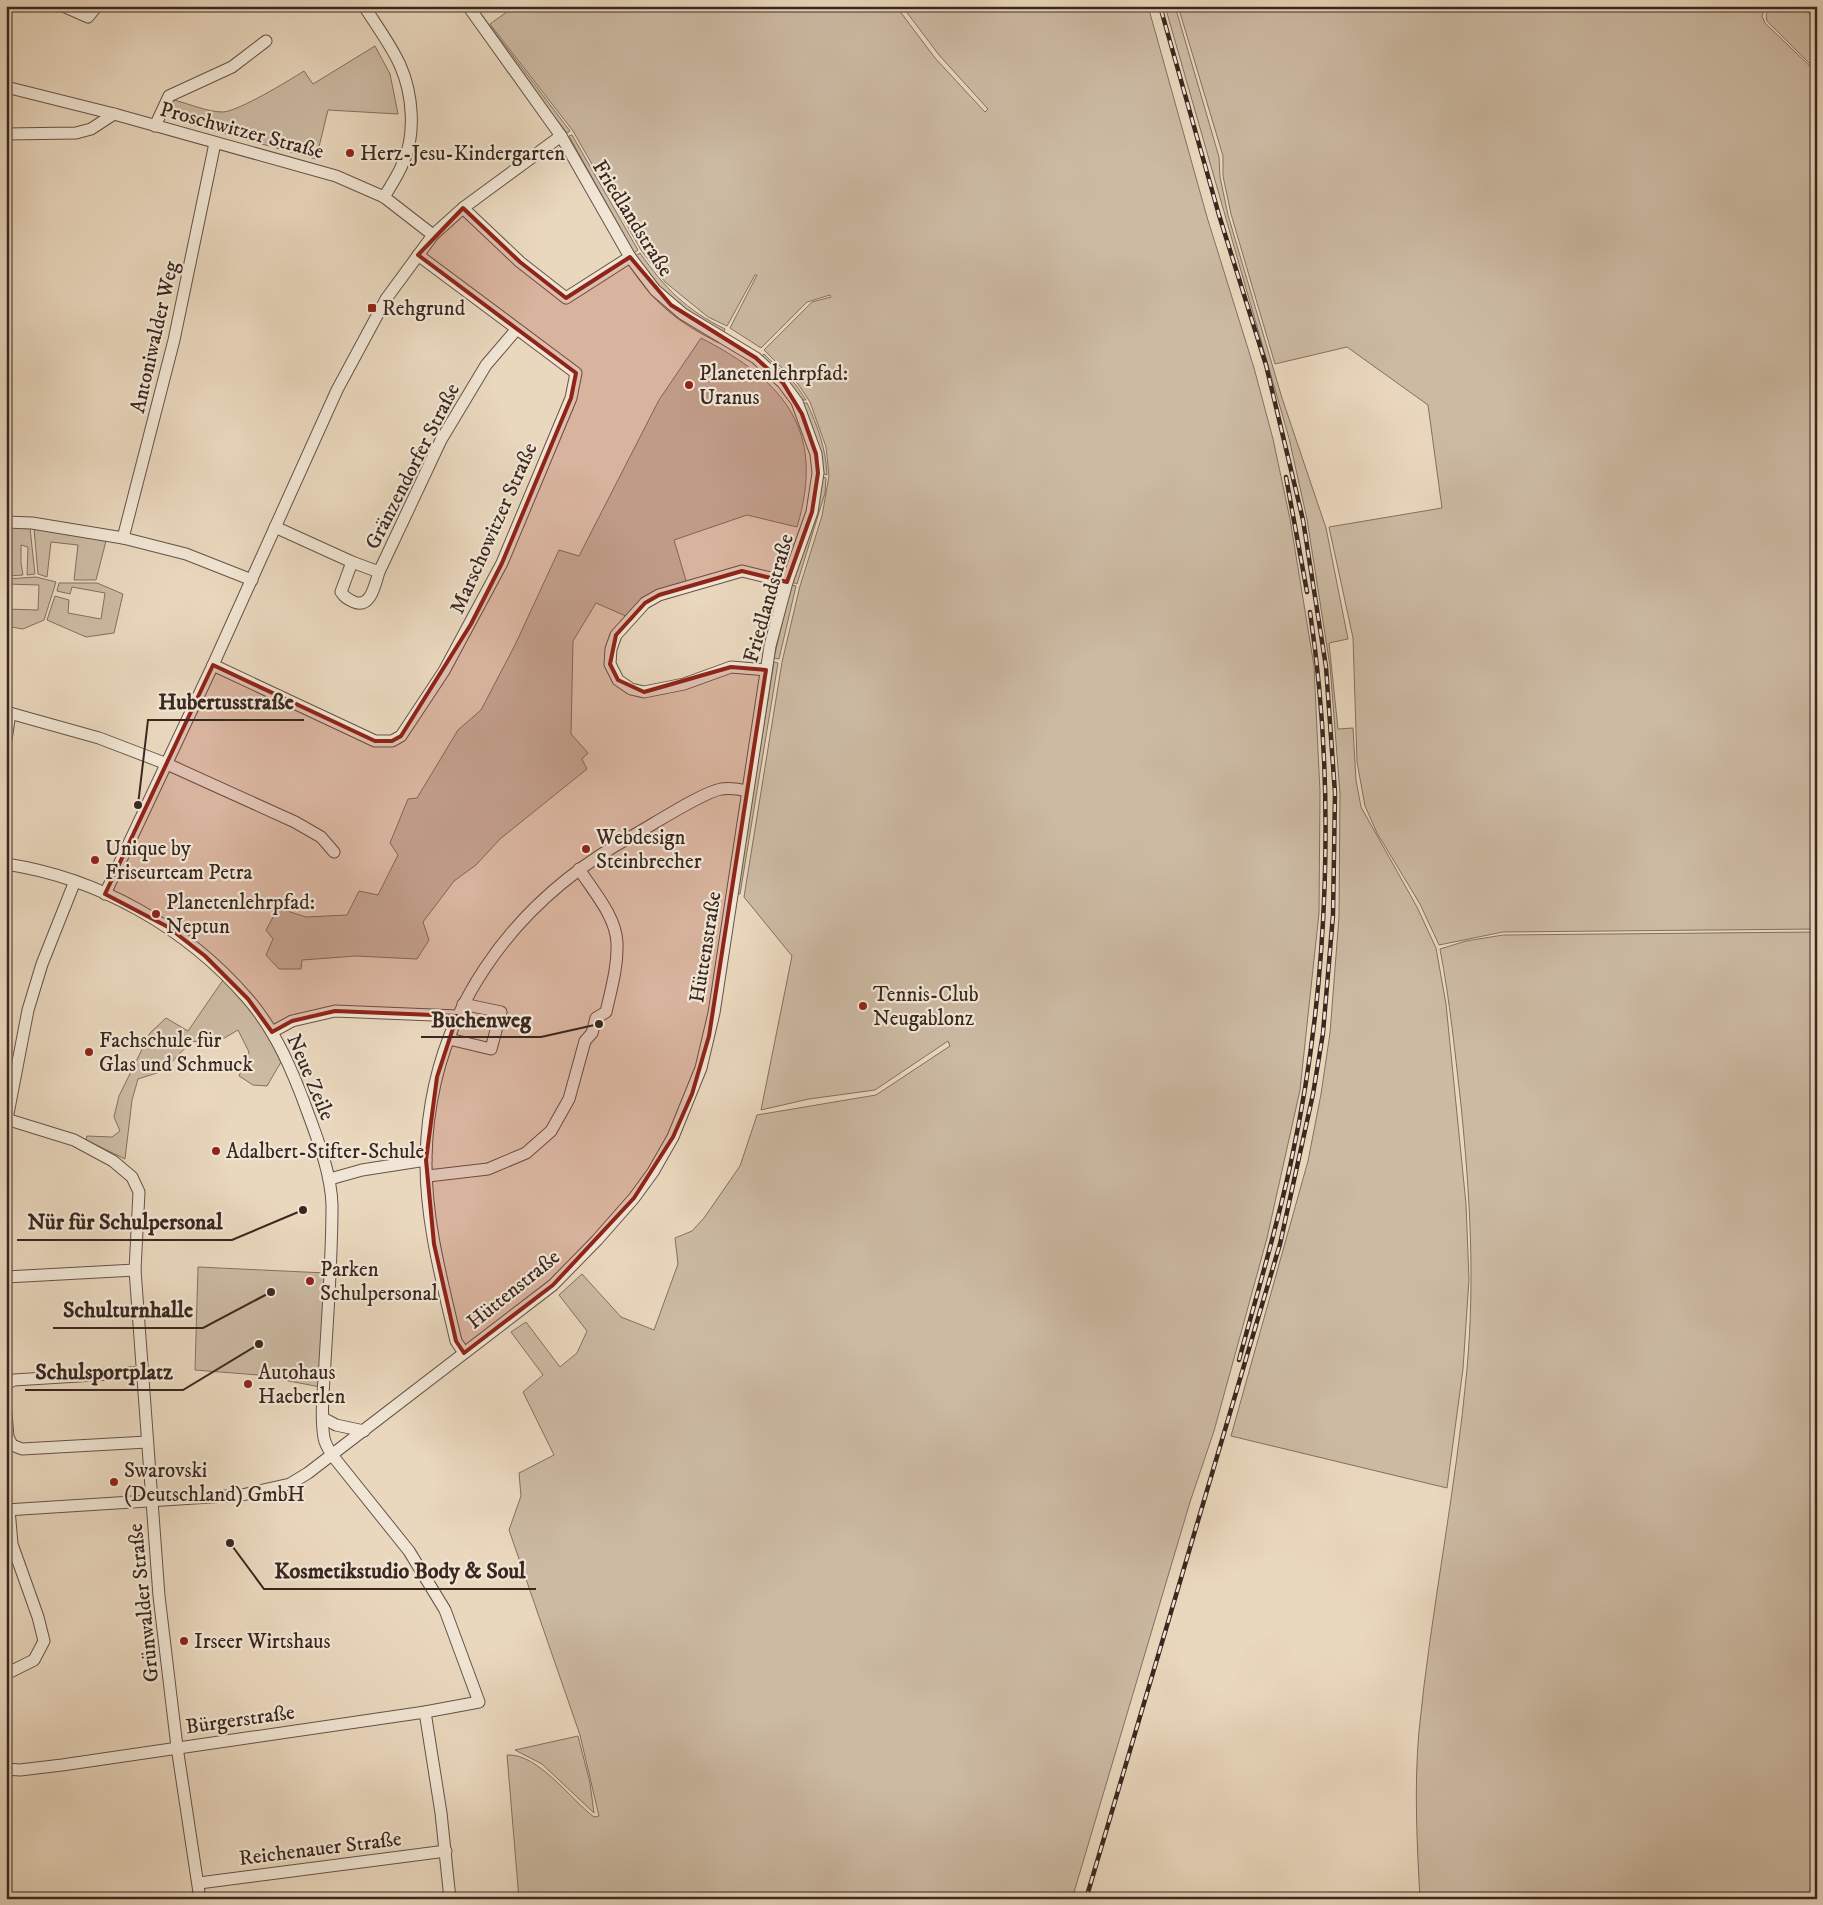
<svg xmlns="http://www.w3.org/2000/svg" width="1823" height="1905" viewBox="0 0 1823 1905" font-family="'IM FELL DW Pica',serif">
<rect width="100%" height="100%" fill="#ead8be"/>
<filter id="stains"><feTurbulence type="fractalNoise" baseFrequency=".004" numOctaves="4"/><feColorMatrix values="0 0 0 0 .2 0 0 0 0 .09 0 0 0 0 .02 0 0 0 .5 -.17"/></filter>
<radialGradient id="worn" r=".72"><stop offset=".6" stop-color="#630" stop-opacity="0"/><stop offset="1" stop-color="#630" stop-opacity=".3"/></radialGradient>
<g fill="#ccbaa3" stroke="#827062">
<path d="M475,6L570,131L567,133L505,53Z"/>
<path d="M515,6H896L935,58L985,112L988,109L939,55L902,6H1148L1207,217L1254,368L1273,439L1290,519L1314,666L1320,792L1319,913L1300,1090L1267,1238L1214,1431L1190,1502L1072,1899H519L507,1755C538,1753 571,1800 594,1817L599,1816L580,1735L509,1530L521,1496L519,1473L554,1455L523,1392L543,1375L511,1332L526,1322L560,1367L577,1353L587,1331L559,1295L582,1274L621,1317L654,1330L678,1264L675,1238L692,1231L704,1218L740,1166L757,1115L876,1095L950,1046L948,1041L875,1090L809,1099L761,1110L792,956L744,897L782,662L800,586L822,516L829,476L826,447L810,402L798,384L764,350L812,302L831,297L830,295L807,302L761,348L730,328L757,275H755L727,326L708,317L665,282L641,250L573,131L490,24Z"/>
<path d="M1165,6H1175L1219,157L1220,177L1228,215L1282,398L1326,528L1348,639L1329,643L1338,729L1353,728L1356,780L1361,807L1417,907L1436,948L1446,1004L1466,1204L1469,1279L1463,1369L1447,1488L1231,1436L1308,1161L1321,1094L1330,1033L1339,917L1340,793L1330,666L1307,519L1289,438Z"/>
<path d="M1178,6H1766L1762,16L1765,23L1817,73V929L1503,932L1439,945L1420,904L1377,833L1365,806L1357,762L1353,638L1329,527L1442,508L1428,405L1347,347L1275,364L1231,214L1223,176V156Z"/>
<path d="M1772,6H1797L1817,18V71L1767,21L1766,15Z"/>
<path d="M375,46L390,74L398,114L328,110L316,159L190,124L191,118L166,112L174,100C190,104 207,112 223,112C239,111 288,81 304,71L313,84Z"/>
<path d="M572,135L638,250L634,253L569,136Z"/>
<path d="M640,253C665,288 686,310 725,329L724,332L686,311L658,287L635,256Z"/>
<path d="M628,263L720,341L719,343C677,322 653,303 628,263Z"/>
<path d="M701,338C785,381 826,431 797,527L747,515L674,540L687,584L628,617L596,603L573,641L571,734L588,753L582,759L587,769L500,839L476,865L454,881L423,922L429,940L417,959L356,956L302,960L301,969H279L266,955L273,939L266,930L278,908L306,917L347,915L359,891L378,895L398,855L390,843L408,799L417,798L458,730L481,710L515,645L559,550L579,556L659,400Z"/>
<path d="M764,354L796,385L806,400H801L762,356Z"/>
<path d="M803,403H807C818,427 826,449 827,475L822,473C820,448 813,427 803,403Z"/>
<path d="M822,477L826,478L825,493L797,584L792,582Z"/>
<path d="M6,527L30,528L35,574L27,575L28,547L21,545V563L23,575L7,576Z"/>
<path d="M34,528L106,541L96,580H74L78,545L51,542L47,577L38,574Z"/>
<path d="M36,577L56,582L44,620L23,629L6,626V609L38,610L39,585L6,584V579Z"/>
<path d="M59,583H97L123,594L114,633L86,637L47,620L55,596L69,600L68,613L101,619L105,593L72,587L70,594L57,591Z"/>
<path d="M791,585L796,586L779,659L774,658Z"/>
<path d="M774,662L778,663L740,894L737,893Z"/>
<path d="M1817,932V1899H1420C1417,1843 1414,1787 1419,1731C1431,1610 1456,1490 1467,1369C1475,1278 1470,1196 1461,1105C1455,1053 1450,1001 1440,949L1466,941L1503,935Z"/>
<path d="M223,980C249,1006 266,1029 281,1062L267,1086L253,1085L239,1076L249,1052L238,1030L214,1044L192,1041L163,1071L138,1079L132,1100L125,1159L86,1140L87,1136L112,1137L120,1131L114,1117L119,1096L150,1033L166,1018L188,1031Z"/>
<path d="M198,1267L326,1273L320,1387L258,1375L195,1370Z"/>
<path d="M578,1736L590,1783L594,1813L542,1764L515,1750Z"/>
</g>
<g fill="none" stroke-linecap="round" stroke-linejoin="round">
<defs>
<g id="minor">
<path d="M63,6L88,17L97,6"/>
<path d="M364,6C376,25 391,45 400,65C413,94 416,135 403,163C398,175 391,186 384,197"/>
<path d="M6,87L114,114L336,176L384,197L433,235"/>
<path d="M155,126L169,96L232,67L266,41"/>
<path d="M6,134L76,133L91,129L114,114"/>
<path d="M463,208L520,262L566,298L630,257"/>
<path d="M6,522L32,523L123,538L186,554L252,580"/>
<path d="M275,527L352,562"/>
<path d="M123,538L174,340L215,143"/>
<path d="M379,572C375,584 371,609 354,602C348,599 345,598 341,592L352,562L379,572L441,440L486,365L516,330"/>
<path d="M213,665L375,741H392L401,736L444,671L502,563L571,398L576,373L418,255"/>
<path d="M766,670L731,667L684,684L644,692L631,689L618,680L610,664L611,649L616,635L635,614L645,603L659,595L742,571L787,582"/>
<path d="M6,712L99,738L167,764L295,822L321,837L334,852"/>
<path d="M6,740L10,713"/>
<path d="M6,864C99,878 187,928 248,999C276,1031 294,1074 308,1113C319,1143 331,1174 332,1205C332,1258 328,1310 325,1362C324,1387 320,1414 324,1438C325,1444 329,1450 332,1455L409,1551L445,1610L479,1702L425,1712L62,1765L20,1770L6,1769"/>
<path d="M105,894L213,665L337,390L386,299L433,235L463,208L561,136"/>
<path d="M272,1032L292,1021L335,1011L457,1016"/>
<path d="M449,1039L491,1049L501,1012L463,1004"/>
<path d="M6,1119L74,1140L113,1161L132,1177L139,1192L135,1270L159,1596L177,1747L200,1899"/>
<path d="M7,1119L28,1010L42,964L75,881"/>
<path d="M428,1176L488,1169L526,1153L551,1131L569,1099L585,1041L592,1033L596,1018L606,1012C611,990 618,966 617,943C616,916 593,891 579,869"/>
<path d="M330,1179L362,1170L426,1160"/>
<path d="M6,1277L135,1270"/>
<path d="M464,1353L456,1341C442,1281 425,1220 426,1158C429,1015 511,902 634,835C654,824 701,793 721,789C729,788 739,789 747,791"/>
<path d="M6,1384L14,1380L143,1372"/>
<path d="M6,1413L8,1437L12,1445L22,1449L147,1442"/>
<path d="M323,1418L336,1425L364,1431"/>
<path d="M6,1510L242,1495L290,1484L308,1473L553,1285L597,1240L634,1198L653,1172L673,1137L701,1068L714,1013L770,646L787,582L812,512L818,473L816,454L797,402L783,383L756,358L683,314L655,290L630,257L561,136L468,6"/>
<path d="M6,1674L34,1660L44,1641L38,1617L12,1544L9,1509"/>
<path d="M425,1712L441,1813L450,1899"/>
<path d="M199,1883L446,1851"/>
</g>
</defs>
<use href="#minor" stroke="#655348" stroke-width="13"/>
<use href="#minor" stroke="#f1e6d5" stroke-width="11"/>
<defs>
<g id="rail">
<path d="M1286,477L1307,592"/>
<path d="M1239,1360C1257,1293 1278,1225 1292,1157C1329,985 1336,786 1310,612"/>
<path d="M1086,1899L1280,1244L1313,1094L1323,1033L1333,915L1335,793L1326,667L1303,520L1266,365L1219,215L1160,6"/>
</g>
</defs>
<use href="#rail" stroke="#392720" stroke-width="4.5"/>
<use href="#rail" stroke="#f1e6d5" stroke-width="2.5" stroke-dasharray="8" stroke-linecap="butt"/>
</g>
<path fill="#8f2418" fill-opacity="0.2" stroke="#8f2418" stroke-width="4" stroke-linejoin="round" d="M463,208L520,262L566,298L630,257L671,305L756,358L783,383L802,414L816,454L818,473L812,512L787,582L742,571L659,595L645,603L616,635L610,664L618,680L644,692L731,667L766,670L709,1036L692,1094L673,1137L634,1198L553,1285L464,1353L456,1341L434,1244L426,1160L437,1077L457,1016L335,1011L292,1021L272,1032L248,999L205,956L168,927L105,894L213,665L375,741H392L401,736L471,624L502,563L571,398L576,373L418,255Z"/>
<g fill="#8f2418" stroke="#f1e6d5" stroke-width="2">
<circle cx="350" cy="153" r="5"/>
<rect x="367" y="303" width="10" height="10" rx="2.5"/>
<circle cx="689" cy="385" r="5"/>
<circle cx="586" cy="849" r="5"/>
<circle cx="95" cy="860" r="5"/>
<circle cx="156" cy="914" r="5"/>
<circle cx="863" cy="1006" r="5"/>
<circle cx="89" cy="1052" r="5"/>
<circle cx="216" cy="1151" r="5"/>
<circle cx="310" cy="1281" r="5"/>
<circle cx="248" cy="1384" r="5"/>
<circle cx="114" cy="1482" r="5"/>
<circle cx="184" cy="1641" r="5"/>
</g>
<g text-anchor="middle" stroke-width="4.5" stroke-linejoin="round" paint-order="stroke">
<g font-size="21" fill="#392720" stroke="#f1e6d5">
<text transform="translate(242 130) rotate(15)" y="7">Proschwitzer Straße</text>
<text transform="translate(633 218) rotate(58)" y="7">Friedlandstraße</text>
<text transform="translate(154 337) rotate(-77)" y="7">Antoniwalder Weg</text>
<text transform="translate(412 466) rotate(-63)" y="7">Gränzendorfer Straße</text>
<text transform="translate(493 528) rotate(-66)" y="7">Marschowitzer Straße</text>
<text transform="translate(768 598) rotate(-74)" y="7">Friedlandstraße</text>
<text transform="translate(705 947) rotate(-81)" y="7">Hüttenstraße</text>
<text transform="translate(311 1077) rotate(67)" y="7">Neue Zeile</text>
<text transform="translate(513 1289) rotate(-39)" y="7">Hüttenstraße</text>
<text transform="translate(143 1603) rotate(-96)" y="7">Grünwalder Straße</text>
<text transform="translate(240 1719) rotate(-8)" y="7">Bürgerstraße</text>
<text transform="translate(320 1848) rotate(-7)" y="7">Reichenauer Straße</text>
</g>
<g font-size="21" fill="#392720" stroke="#f1e6d5" text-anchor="start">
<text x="360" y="160">Herz-Jesu-Kindergarten</text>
<text x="382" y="315">Rehgrund</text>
<text x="699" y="380">Planetenlehrpfad:<tspan x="699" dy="24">Uranus</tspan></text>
<text x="596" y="844">Webdesign<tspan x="596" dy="24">Steinbrecher</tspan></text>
<text x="105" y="855">Unique by<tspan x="105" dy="24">Friseurteam Petra</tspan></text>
<text x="166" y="909">Planetenlehrpfad:<tspan x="166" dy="24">Neptun</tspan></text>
<text x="873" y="1001">Tennis-Club<tspan x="873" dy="24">Neugablonz</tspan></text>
<text x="99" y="1047">Fachschule für<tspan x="99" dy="24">Glas und Schmuck</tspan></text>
<text x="226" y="1158">Adalbert-Stifter-Schule</text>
<text x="320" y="1276">Parken<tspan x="320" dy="24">Schulpersonal</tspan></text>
<text x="258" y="1379">Autohaus<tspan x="258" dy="24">Haeberlen</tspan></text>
<text x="124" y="1477">Swarovski<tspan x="124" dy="24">(Deutschland) GmbH</tspan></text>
<text x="194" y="1648">Irseer Wirtshaus</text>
</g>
</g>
<path fill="none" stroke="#392720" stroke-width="2" d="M138 805L148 720H304M599 1024L541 1037H421M303 1210L232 1240H17M271 1292L203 1328H53M259 1344L183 1390H25M230 1543L264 1589H536"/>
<g fill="#392720" stroke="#f1e6d5" stroke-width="2">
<circle cx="138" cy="805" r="5"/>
<circle cx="599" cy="1024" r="5"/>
<circle cx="303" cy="1210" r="5"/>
<circle cx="271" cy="1292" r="5"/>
<circle cx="259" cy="1344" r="5"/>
<circle cx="230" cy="1543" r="5"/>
</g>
<g font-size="22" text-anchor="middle" font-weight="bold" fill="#392720" stroke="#f1e6d5" stroke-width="4.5" stroke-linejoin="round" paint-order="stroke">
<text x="226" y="709">Hubertusstraße</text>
<text x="481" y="1027">Buchenweg</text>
<text x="125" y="1229">Nür für Schulpersonal</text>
<text x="128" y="1317">Schulturnhalle</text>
<text x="104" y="1379">Schulsportplatz</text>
<text x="400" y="1578">Kosmetikstudio Body &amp; Soul</text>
</g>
<rect width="1823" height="1905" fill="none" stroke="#ead8be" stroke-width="25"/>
<rect x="8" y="8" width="1808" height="1890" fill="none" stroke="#392720" stroke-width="2.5"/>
<rect x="12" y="12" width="1798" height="1880" fill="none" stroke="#392720"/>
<rect width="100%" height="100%" filter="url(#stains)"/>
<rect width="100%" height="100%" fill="url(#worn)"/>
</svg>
